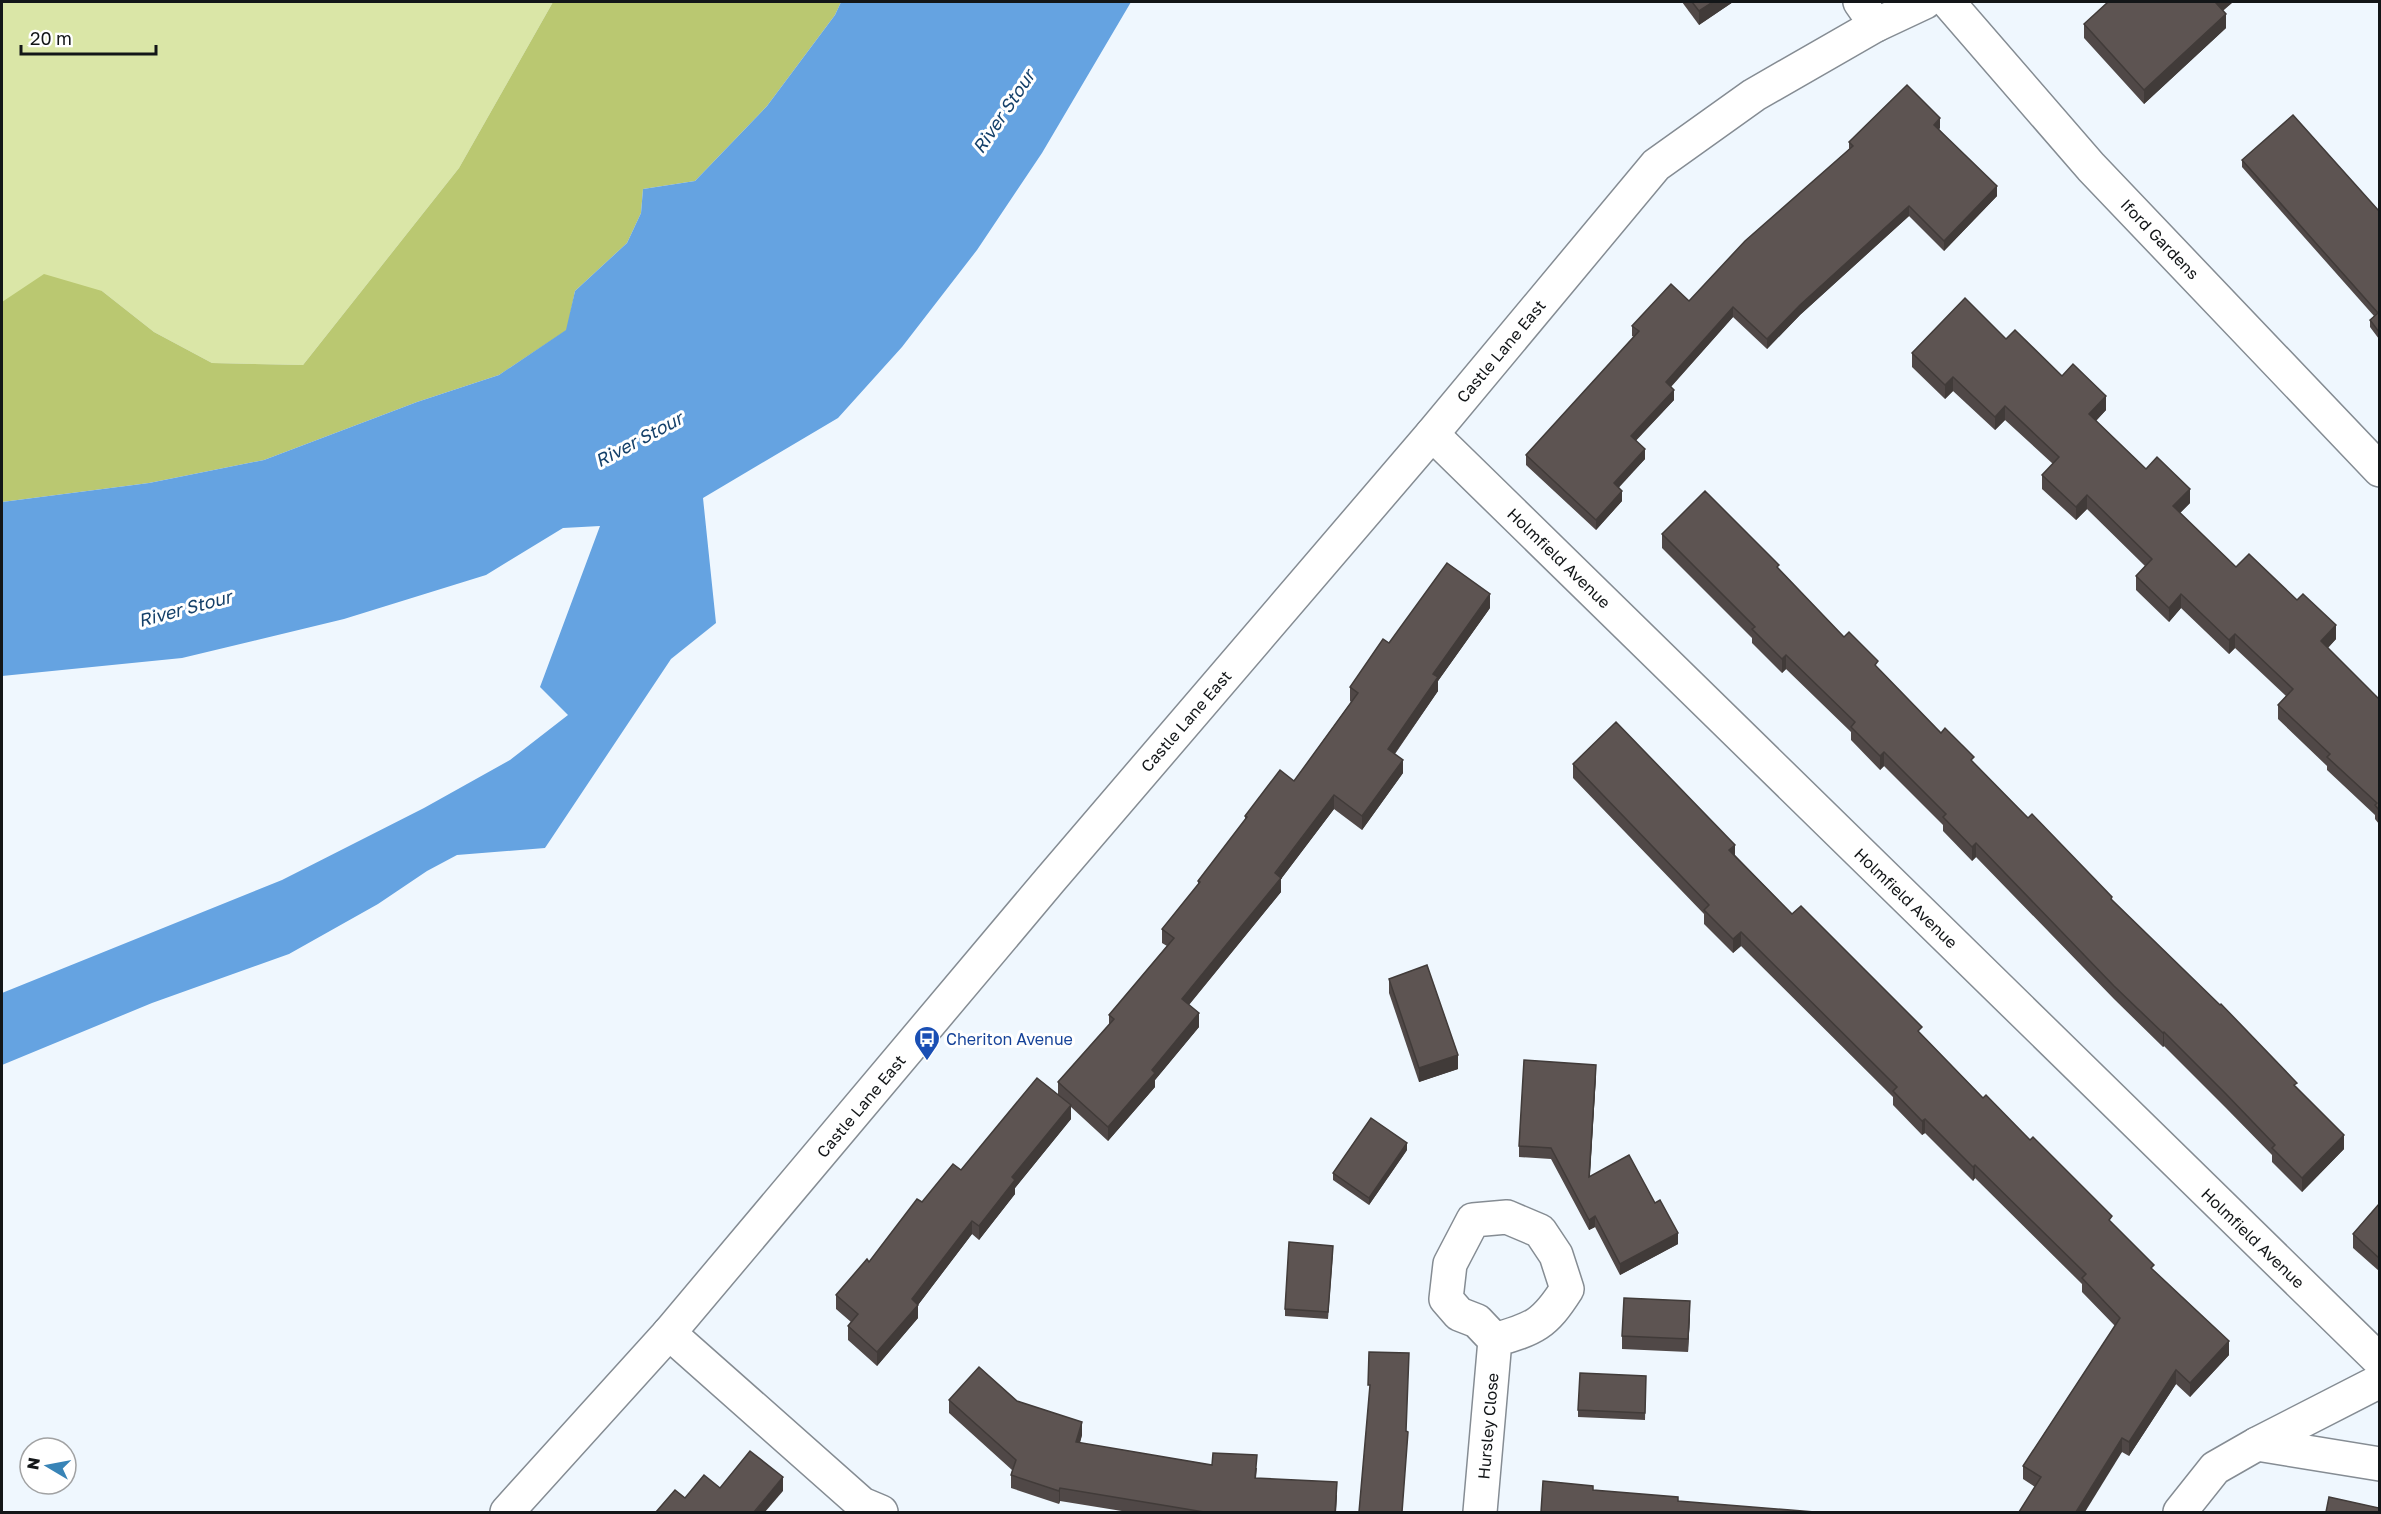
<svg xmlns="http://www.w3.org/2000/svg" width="2381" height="1514" viewBox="0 0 2381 1514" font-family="'Golos Text',sans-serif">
<rect width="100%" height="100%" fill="#eff7fe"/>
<path fill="#dae6a7" d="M2,2H553L459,168L303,365L212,363L154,332L102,291L2,302Z"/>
<path fill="#bac871" d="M553,2H841L835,15L767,106L695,181L643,189L641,213L627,243L575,291L567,330L499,375L417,402L264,460L149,483L2,502V302L44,274L102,291L154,332L212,363L303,365L459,168Z"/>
<path fill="#65a3e1" d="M841,2H1131L1042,153L977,250L902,347L838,418L703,498L716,623L671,659L545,848L457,855L427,871L378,904L289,954L152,1003L2,1065V993L282,880L424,808L510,760L568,715L540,687L600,526L563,528L486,575L344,619L182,658L2,676V502L149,483L264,460L417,402L499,375L566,330L575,291L627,243L641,213L643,189L695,181L767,106L835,15Z"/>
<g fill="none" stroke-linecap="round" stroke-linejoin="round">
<defs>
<g id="minor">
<path d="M1860,2L1876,25"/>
<path d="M1948,2L2091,167L2380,470"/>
<path d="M1432,434L2380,1361"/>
<path d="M669,1333L862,1504L881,1512"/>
<path d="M2257,1444L2380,1464"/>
<path d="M1480,1512L1495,1340L1477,1321L1459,1314L1446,1299L1450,1264L1473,1220L1507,1217L1540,1231L1556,1255L1567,1289C1544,1325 1535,1328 1495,1340"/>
<path d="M2180,1512L2215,1468L2257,1444L2380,1381"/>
</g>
<path id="primary" d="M507,1512L669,1333L1050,880L1432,434L1656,165L1754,95L1876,25L1925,2"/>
</defs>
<use href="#minor" stroke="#858c93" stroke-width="36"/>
<use href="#primary" stroke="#858c93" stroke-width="36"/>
<use href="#minor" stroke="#fff" stroke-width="33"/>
<use href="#primary" stroke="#fff" stroke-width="33"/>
</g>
<g fill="#504847">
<path d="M1682,2H1733L1699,25Z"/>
<path d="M2233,2L2223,10L2226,28L2144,104L2084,38V24Z"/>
<path d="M1940,128L1939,129L1997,196L1944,251L1909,216L1800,315L1767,349L1733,317L1671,387L1674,400L1636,440L1645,459L1618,487L1622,501L1596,530L1526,465V455L1634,337L1632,336V326L1689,301L1849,149V142Z"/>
<path d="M2242,160L2379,211V339L2370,327V320L2374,316L2242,167Z"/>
<path d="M2006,339L2062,376L2106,410L2096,421L2146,469L2190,503L2180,513L2236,567L2336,639L2328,648L2379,699V824L2375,819V815L2327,770V766L2278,719V705L2286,696L2235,648L2229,654L2181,608L2169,622L2136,590V576L2145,566L2087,509L2076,520L2042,489V475L2053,464L2005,420L1995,430L1953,391L1945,399L1912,367V353Z"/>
<path d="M1662,534L1779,569L1844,637L1878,668L1941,733L1974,764L2112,900L2297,1088L2344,1149L2302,1192L2272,1162V1155L2226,1108L2164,1046L2163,1047L2114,999L1976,857L1972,861L1943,831V825L1884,766L1880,770L1851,740V732L1786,669L1782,673L1752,643V638L1662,548Z"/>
<path d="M1490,608L1438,681V691L1395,754L1403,773L1362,830L1334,809L1281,879V892L1189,1005L1199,1027L1155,1080V1087L1108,1141L1071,1107V1119L1015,1188V1194L979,1240L972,1234L918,1305V1318L877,1366L848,1340V1326L851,1322L836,1309V1295L869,1262L922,1202L961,1170L1058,1095V1082L1109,1025V1015L1167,946L1162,943V929L1198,885V881L1245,821V816L1294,781L1351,702L1350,701V687L1389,643Z"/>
<path d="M1573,764L1735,855L1792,914L1922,1035L1983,1098L2112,1224L2229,1355L2190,1397L2176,1384L2129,1456L2122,1452L2035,1487L2023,1479V1466L2115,1326L2082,1292V1284L1975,1178L1973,1181L1925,1133L1922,1135L1893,1105V1097L1741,946L1733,953L1704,924V914L1573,778Z"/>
<path d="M1389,979L1458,1069L1419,1082L1389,993Z"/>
<path d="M1596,1075L1590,1176L1655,1203L1678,1244L1620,1275L1595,1227L1589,1230L1551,1159L1519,1157V1146Z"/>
<path d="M1407,1150L1369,1205L1333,1180V1173Z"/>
<path d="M2379,1204V1271L2353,1248V1234Z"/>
<path d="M1333,1253L1328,1319L1285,1316V1309Z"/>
<path d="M1690,1315L1688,1352L1622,1349V1336Z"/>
<path d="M1646,1376L1645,1420L1578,1417V1410Z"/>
<path d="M949,1400L1017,1401L1082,1435L1080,1443L1212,1465L1257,1468L1256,1478L1337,1495L1336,1512H1128L1060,1501L1059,1504L1011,1488V1475L1012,1470L949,1413Z"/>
</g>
<g fill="#413b39">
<path d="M1713,2H1733L1699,25V11Z"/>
<path d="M2218,2H2233L2216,17V3Z"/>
<path d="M2226,14V28L2144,104V90Z"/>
<path d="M1940,118V128L1934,135V125Z"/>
<path d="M1997,186V196L1944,251V241Z"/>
<path d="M1909,206V216L1800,315L1767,349V339L1800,305Z"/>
<path d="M1733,307V317L1666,392V382Z"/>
<path d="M1953,377V391L1945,399V385Z"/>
<path d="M1674,390V400L1631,446V436Z"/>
<path d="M2106,396V410L2089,428V414Z"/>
<path d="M2005,406V420L1995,430V417Z"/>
<path d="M1645,449V459L1614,493V483Z"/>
<path d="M2190,489V503L2173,520V506Z"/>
<path d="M1622,491V501L1596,530V520Z"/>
<path d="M2087,495V509L2076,520V507Z"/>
<path d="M1490,594V608L1438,681V691L1388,763V749L1433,674Z"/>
<path d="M2181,594V608L2169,622V608Z"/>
<path d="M2336,625V639L2321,655V641Z"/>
<path d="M2235,634V648L2229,654V640Z"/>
<path d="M1786,655V669L1782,673V659Z"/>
<path d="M1884,752V766L1880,770V756Z"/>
<path d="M1403,760V773L1362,830V816Z"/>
<path d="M1334,795V809L1281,879V892L1182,1013V999Z"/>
<path d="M1976,843V857L1972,861V847Z"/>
<path d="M1735,845V858L1729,850Z"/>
<path d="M1741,932V946L1733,953V939Z"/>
<path d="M1199,1013V1027L1155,1080V1087L1108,1141V1127L1152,1070Z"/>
<path d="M2164,1032V1046L2163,1047V1033Z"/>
<path d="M1458,1055V1069L1419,1082V1068Z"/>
<path d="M1596,1065V1075L1589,1187V1177Z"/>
<path d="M1071,1105V1119L1015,1188V1194L979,1240V1226L1012,1177Z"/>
<path d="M1925,1119V1133L1922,1135V1121Z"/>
<path d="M2344,1135V1149L2302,1192V1178Z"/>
<path d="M1407,1143V1150L1369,1205V1198Z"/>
<path d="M1975,1165V1178L1973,1181V1167Z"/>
<path d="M1595,1216V1227L1589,1230V1220Z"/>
<path d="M972,1221V1234L918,1305V1318L877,1366V1352L912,1299Z"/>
<path d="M1678,1233V1244L1620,1275V1264Z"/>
<path d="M1690,1301V1315L1688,1352V1339Z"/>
<path d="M2229,1341V1355L2190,1397V1383Z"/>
<path d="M2176,1370V1384L2129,1456V1442Z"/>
<path d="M1082,1422V1435L1076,1455V1442Z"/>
<path d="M2122,1438V1452L2085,1512H2076Z"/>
<path d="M783,1477V1491L765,1512H754Z"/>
<path d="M1337,1482L1336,1512H1335Z"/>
<path d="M1060,1488V1501L1059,1504V1491Z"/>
</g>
<g fill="#5d5452" stroke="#413b39" stroke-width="1.5">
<path d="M1692,2H1713L1699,11Z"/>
<path d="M2108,2H2218L2216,3L2226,14L2144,90L2084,24Z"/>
<path d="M1907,85L1940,118L1934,125L1997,186L1944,241L1909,206L1800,305L1767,339L1733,307L1666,382L1674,390L1631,436L1645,449L1614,483L1622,491L1596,520L1526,455L1639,331L1632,326L1671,284L1689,301L1745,241L1853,146L1849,142Z"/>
<path d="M2293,115L2379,211V332L2370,320L2378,313L2242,160Z"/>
<path d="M1965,298L2006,339L2015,330L2062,376L2073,364L2106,396L2089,414L2146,469L2157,457L2190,489L2173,506L2236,567L2249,554L2297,600L2303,594L2336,625L2321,641L2379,699V810L2375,805L2377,803L2327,757L2330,754L2278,705L2293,689L2235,634L2229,640L2181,594L2169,608L2136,576L2152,559L2087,495L2076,507L2042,475L2059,457L2005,406L1995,417L1953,377L1945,385L1912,353Z"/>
<path d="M1705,491L1779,565L1777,567L1844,637L1849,632L1878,661L1875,665L1941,733L1945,728L1974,757L1971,760L2028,818L2032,814L2112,897L2111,899L2220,1005L2221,1004L2297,1083L2294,1085L2344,1135L2302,1178L2272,1148L2275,1145L2226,1094L2164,1032L2163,1033L2114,986L1976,843L1972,847L1943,817L1946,814L1884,752L1880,756L1851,727L1855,722L1786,655L1782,659L1752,629L1755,627L1662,534Z"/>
<path d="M1447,563L1490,594L1433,674L1438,677L1388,749L1403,760L1362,816L1334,795L1275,873L1281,878L1182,999L1199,1013L1152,1070L1155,1073L1108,1127L1058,1082L1114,1019L1109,1015L1174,938L1162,929L1200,882L1198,881L1247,817L1245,816L1280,770L1294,781L1358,693L1350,687L1383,639L1389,643Z"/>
<path d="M1616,722L1735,845L1729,850L1792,914L1801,906L1922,1027L1918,1031L1983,1098L1986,1095L2030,1140L2033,1137L2112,1216L2109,1220L2154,1265L2151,1268L2229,1341L2190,1383L2176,1370L2129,1442L2122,1438L2076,1512H2019L2041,1477L2023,1466L2120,1318L2082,1278L2086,1274L1975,1165L1973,1167L1925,1119L1922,1121L1893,1091L1897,1087L1741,932L1733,939L1704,910L1709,905L1573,764Z"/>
<path d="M1427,965L1458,1055L1419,1068L1389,979Z"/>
<path d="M1524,1060L1596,1065L1589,1177L1629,1155L1655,1203L1660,1200L1678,1233L1620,1264L1595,1216L1589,1220L1551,1148L1519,1146Z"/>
<path d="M1037,1078L1071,1105L1012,1177L1015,1180L979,1226L972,1221L912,1299L918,1305L877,1352L848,1326L858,1314L836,1295L867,1259L869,1262L917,1199L922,1202L953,1164L961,1170Z"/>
<path d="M1371,1118L1407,1143L1369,1198L1333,1173Z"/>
<path d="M2379,1204V1258L2353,1234Z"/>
<path d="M1289,1242L1333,1246L1328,1312L1285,1309Z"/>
<path d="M1624,1298L1690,1301L1688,1339L1622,1336Z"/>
<path d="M1369,1352L1409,1353L1406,1431L1408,1432L1402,1512H1359L1370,1385H1368Z"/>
<path d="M979,1367L1017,1401L1082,1422L1076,1442L1212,1465L1213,1453L1257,1455L1255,1478L1337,1482L1335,1512H1204L1060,1488L1059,1491L1011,1475L1016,1460L949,1400Z"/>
<path d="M1580,1373L1646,1376L1645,1413L1578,1410Z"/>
<path d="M750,1451L783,1477L754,1512H656L675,1490L685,1498L704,1475L720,1488Z"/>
<path d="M1543,1481L1593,1486V1490L1678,1497V1501L1815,1512H1541Z"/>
<path d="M2329,1497L2379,1508V1512H2326Z"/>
</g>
<defs>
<symbol id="bus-pin" viewBox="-11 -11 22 30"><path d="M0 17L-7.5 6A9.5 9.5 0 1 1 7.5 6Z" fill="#1a4fb4" stroke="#fff"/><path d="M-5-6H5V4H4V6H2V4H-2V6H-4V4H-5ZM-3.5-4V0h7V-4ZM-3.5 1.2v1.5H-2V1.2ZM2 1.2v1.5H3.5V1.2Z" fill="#fff"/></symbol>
</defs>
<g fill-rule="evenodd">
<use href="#bus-pin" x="912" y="1024" width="30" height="40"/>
</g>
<g text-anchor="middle" stroke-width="6" stroke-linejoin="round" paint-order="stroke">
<g font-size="16" fill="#131618" stroke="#fff">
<text transform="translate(2160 239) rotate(46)" y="6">Iford Gardens</text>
<text transform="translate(1501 351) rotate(-50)" y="6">Castle Lane East</text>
<text transform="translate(1559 558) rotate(44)" y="6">Holmfield Avenue</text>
<text transform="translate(1186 721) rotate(-49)" y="6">Castle Lane East</text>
<text transform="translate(1906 898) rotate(44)" y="6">Holmfield Avenue</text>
<text transform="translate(861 1106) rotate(-50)" y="6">Castle Lane East</text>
<text transform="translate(2253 1238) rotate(44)" y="6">Holmfield Avenue</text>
<text transform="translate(1488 1426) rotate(-85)" y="6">Hursley Close</text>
</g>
<g font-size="16" fill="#164399" stroke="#fff" text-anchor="start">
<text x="946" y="1045">Cheriton Avenue</text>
</g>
<g font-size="18" font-style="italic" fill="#15416a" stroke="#fff">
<text transform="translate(1004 112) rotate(-56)" y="6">River Stour</text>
<text transform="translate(639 440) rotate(-28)" y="6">River Stour</text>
<text transform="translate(185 609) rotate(-15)" y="6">River Stour</text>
</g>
</g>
<rect width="2381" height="1514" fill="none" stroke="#131618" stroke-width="6"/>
<g transform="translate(48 1466) rotate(280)"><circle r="28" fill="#ffffff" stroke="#a1a2a3" stroke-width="1.5"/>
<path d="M0-4.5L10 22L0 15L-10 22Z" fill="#3884b7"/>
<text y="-9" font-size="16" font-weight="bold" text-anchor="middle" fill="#131618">N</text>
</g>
<path d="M21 45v9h135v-9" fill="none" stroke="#131618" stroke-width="3"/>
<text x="30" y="45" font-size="18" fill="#131618" stroke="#ffffff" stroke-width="4.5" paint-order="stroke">20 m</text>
</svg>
